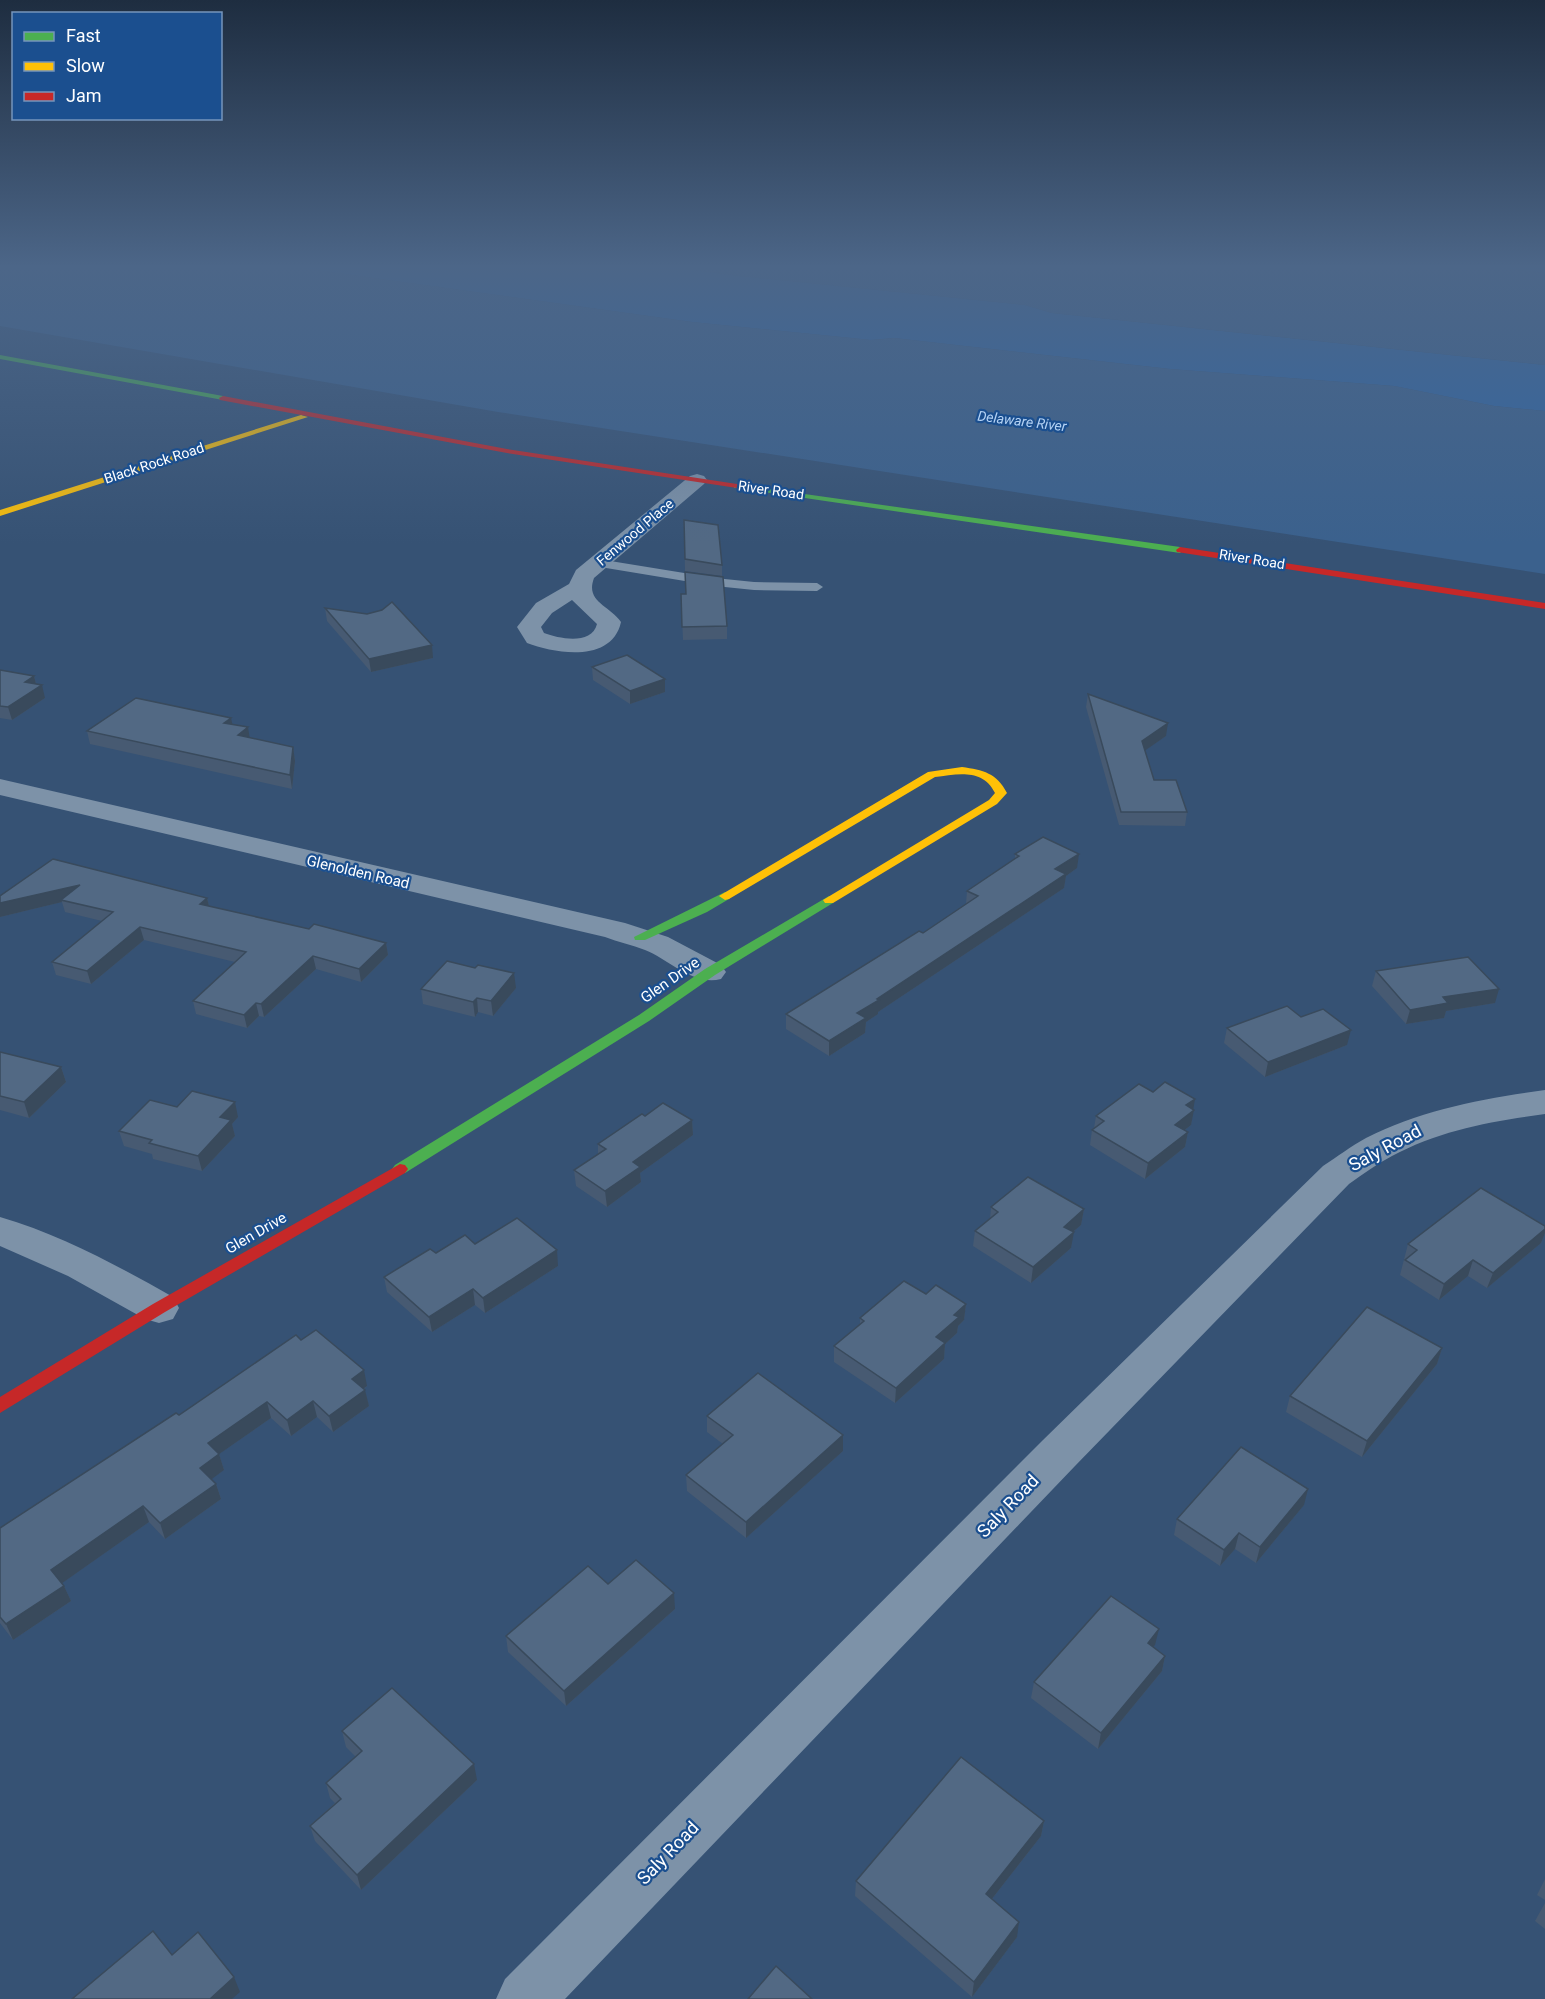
<svg xmlns="http://www.w3.org/2000/svg" width="1545" height="1999" viewBox="0 0 1545 1999" font-family="Roboto,sans-serif">
<rect width="100%" height="100%" fill="#365274"/>
<g fill="#2f66a5">
<path d="M272,264H651L739,276L1025,305L1052,313L1545,365V411L1494,406L1394,386L1170,369L894,338L871,340L692,322Z"/>
<path d="M1470,264H1545V273Z"/>
</g>
<g fill="#3b618d">
<path d="M0,264H272L692,322L871,340L894,338L1170,369L1394,386L1494,406L1545,411V574L498,412L0,326Z"/>
<path d="M651,264H1470L1545,273V365L1052,313L1025,305L739,276Z"/>
</g>
<g fill="none" stroke-linecap="round" stroke-linejoin="round">
<path fill="#7d92a8" fill-rule="evenodd" d="M598,559L715,578L754,582L817,583L823,587L817,591L754,590L715,586L594,566V560Z"/>
<g fill="#7d92a8" fill-rule="evenodd">
<path d="M697,474L704,476L707,480L704,484L594,578C585,602 609,605 621,622C612,663 556,654 527,643L517,627L536,603L569,584L576,570L690,476ZM572,600L597,624C592,645 560,639 544,633L541,627L552,613Z"/>
<path d="M0,779L625,923L668,937L721,965L726,972L721,979C693,986 670,960 645,950C632,945 618,942 605,937L0,795Z"/>
<path d="M1545,1090V1114C1492,1121 1440,1130 1392,1156C1377,1164 1363,1174 1349,1184L1075,1466L565,1999H496L505,1979L1043,1440L1323,1166C1337,1157 1351,1146 1366,1138C1421,1110 1484,1098 1545,1090Z"/>
<path d="M0,1217C62,1235 118,1266 173,1297L179,1308L173,1319L159,1323L145,1319L68,1276L0,1246Z"/>
</g>
<g fill="#4caf50" fill-rule="evenodd">
<path d="M0,355L223,396L227,398L223,400L0,359Z"/>
<path d="M734,484L1180,547L1184,550L1180,553L737,488H734Z"/>
<path d="M725,892L731,896L729,899L707,912L645,940H635L634,937Z"/>
<path d="M829,896L833,897L835,900L833,903L715,975L649,1021L405,1173H395L392,1169L395,1165L639,1015L705,969Z"/>
</g>
<g fill="#ffc107" fill-rule="evenodd">
<path d="M301,415L308,417L0,516V510Z"/>
<path d="M962,767C983,770 997,773 1007,793L997,804L833,903H825L823,900L989,800L995,793C983,768 957,774 935,777L729,899L725,900L719,896L928,772Z"/>
</g>
<g fill="#c62828" fill-rule="evenodd">
<path d="M223,396L507,449L737,484L741,486L737,488L507,453L220,400L219,398Z"/>
<path d="M1180,547L1545,603V609L1177,552L1176,550Z"/>
<path d="M400,1164L405,1165L408,1169L405,1173L165,1312L0,1413V1397L153,1304Z"/>
</g>
</g>
<g fill="#475a72">
<path d="M684,520L722,565V576L685,571Z"/>
<path d="M681,594L727,626V639L683,640Z"/>
<path d="M325,608L433,658L371,672L327,621Z"/>
<path d="M592,667L665,679V692L630,704L593,680Z"/>
<path d="M0,670L34,676L36,684L45,698L12,720L0,718Z"/>
<path d="M1088,694L1166,736L1145,750L1154,780L1187,812L1185,826L1119,825L1086,707Z"/>
<path d="M233,725L250,738L293,747L295,761L292,789L90,744L87,731Z"/>
<path d="M1015,854L1077,868L1066,876L1064,888L878,1012V1014L866,1022L865,1033L829,1056L786,1029V1014L923,933L966,904L967,891L1015,859Z"/>
<path d="M0,896L207,898L209,906L309,929L386,943L388,955L361,982L316,969L264,1017L259,1016L247,1028L196,1014L193,1001L235,962L144,940L91,984L56,975L52,962L102,921L65,912L62,902L0,917Z"/>
<path d="M1376,971L1495,1003L1446,1011L1444,1018L1406,1024L1372,986Z"/>
<path d="M516,988L493,1016L478,1012L475,1017L423,1004L421,989Z"/>
<path d="M1301,1017L1347,1045L1265,1077L1224,1043L1227,1028Z"/>
<path d="M0,1052L61,1067L66,1082L29,1118L0,1110Z"/>
<path d="M1153,1092L1193,1109L1191,1125L1185,1130L1188,1132L1185,1147L1145,1179L1090,1145L1092,1130L1094,1128L1096,1116Z"/>
<path d="M177,1107L238,1117L232,1124L235,1136L202,1171L153,1159L152,1154L124,1146L119,1131Z"/>
<path d="M645,1116L692,1120L693,1135L640,1173L641,1182L607,1207L576,1186L574,1170L598,1154V1144Z"/>
<path d="M991,1207L1084,1209L1081,1225L1073,1232L1071,1248L1031,1283L973,1246L975,1231L990,1219Z"/>
<path d="M1545,1226V1233L1541,1243L1487,1288L1468,1276L1439,1300L1400,1275L1408,1244Z"/>
<path d="M475,1244L558,1266L485,1313L475,1305L432,1332L387,1292L384,1277L436,1253Z"/>
<path d="M926,1294L966,1304L964,1320L958,1326L957,1333L945,1344L944,1359L895,1403L834,1362V1346L860,1324V1318Z"/>
<path d="M301,1340L367,1386L364,1389L369,1406L333,1432L317,1417L291,1436L271,1418L219,1454L224,1470L211,1479L216,1484L221,1499L165,1539L149,1522L62,1583L64,1586L71,1601L13,1640L0,1623V1528L179,1415Z"/>
<path d="M1442,1348L1437,1364L1362,1457L1286,1412L1290,1396Z"/>
<path d="M707,1416L843,1451L746,1538L687,1491L686,1475L723,1444L707,1432Z"/>
<path d="M1304,1505L1256,1563L1235,1549L1220,1566L1174,1535L1177,1519Z"/>
<path d="M608,1584L675,1609L566,1706L508,1652L506,1636Z"/>
<path d="M1155,1645L1153,1647L1165,1656L1162,1671L1098,1749L1031,1698L1034,1682Z"/>
<path d="M342,1731L477,1780L361,1890L315,1841L310,1826L335,1803L330,1798L326,1783L356,1757L346,1747Z"/>
<path d="M1044,1821L1041,1836L992,1899L1017,1937L972,1997L855,1896L856,1881Z"/>
<path d="M1545,1879V1900L1537,1895Z"/>
<path d="M1545,1903V1929L1535,1921Z"/>
</g>
<g fill="#394a5c">
<path d="M432,645L433,658L371,672L369,659Z"/>
<path d="M34,676L37,688L42,685L45,698L12,720L8,707L25,682Z"/>
<path d="M665,679V692L630,704V691Z"/>
<path d="M231,718L234,731L224,723Z"/>
<path d="M1168,723L1166,736L1140,754L1142,741Z"/>
<path d="M248,727L250,740L238,735Z"/>
<path d="M293,747L295,761L292,789L290,775Z"/>
<path d="M1079,854L1077,868L1066,876L1064,888L878,1012V1014L866,1022L865,1033L829,1056V1041L857,1013L1055,869Z"/>
<path d="M80,885L61,900L62,902L0,917V903Z"/>
<path d="M207,898L210,910L200,904Z"/>
<path d="M140,927L144,940L91,984L87,971Z"/>
<path d="M386,943L388,955L361,982L359,969Z"/>
<path d="M313,956L316,969L264,1017L261,1004Z"/>
<path d="M514,973L516,988L493,1016L491,1001Z"/>
<path d="M1499,989L1495,1003L1446,1011L1444,1018L1406,1024L1410,1010L1443,997Z"/>
<path d="M477,998L478,1012L475,1017L473,1002Z"/>
<path d="M256,1003L259,1016L247,1028L244,1015Z"/>
<path d="M1351,1030L1347,1045L1265,1077L1268,1062Z"/>
<path d="M61,1067L66,1082L29,1118L24,1102Z"/>
<path d="M1195,1099L1193,1111L1194,1110L1191,1125L1172,1140L1175,1125L1186,1105Z"/>
<path d="M235,1102L238,1117L232,1124L235,1136L202,1171L198,1156L220,1117Z"/>
<path d="M692,1120L693,1135L640,1173L641,1182L607,1207L605,1191L633,1162Z"/>
<path d="M1188,1132L1185,1147L1145,1179L1148,1163Z"/>
<path d="M1084,1209L1081,1225L1061,1242L1064,1227Z"/>
<path d="M1545,1229V1233L1541,1243L1487,1288L1493,1273Z"/>
<path d="M1074,1232L1071,1248L1031,1283L1033,1267Z"/>
<path d="M557,1250L558,1266L485,1313L483,1298Z"/>
<path d="M1473,1260L1468,1276L1439,1300L1444,1284Z"/>
<path d="M473,1289L475,1305L432,1332L429,1317Z"/>
<path d="M966,1304L964,1320L958,1326L957,1333L945,1344L944,1359L895,1403L896,1388L954,1315Z"/>
<path d="M1442,1348L1437,1364L1362,1457L1367,1441Z"/>
<path d="M364,1370L367,1386L355,1395L352,1379Z"/>
<path d="M365,1390L369,1406L333,1432L329,1416Z"/>
<path d="M313,1401L317,1417L291,1436L287,1420Z"/>
<path d="M267,1402L271,1418L212,1459L208,1443Z"/>
<path d="M843,1435V1451L746,1538V1522Z"/>
<path d="M219,1454L224,1470L205,1484L200,1468Z"/>
<path d="M216,1484L221,1499L165,1539L160,1523Z"/>
<path d="M1308,1489L1304,1505L1256,1563L1260,1547Z"/>
<path d="M143,1506L149,1522L58,1586L51,1570Z"/>
<path d="M1239,1533L1235,1549L1220,1566L1224,1550Z"/>
<path d="M64,1586L71,1601L13,1640L6,1624Z"/>
<path d="M674,1593L675,1609L566,1706L564,1691Z"/>
<path d="M1159,1629L1155,1645L1144,1658L1148,1643Z"/>
<path d="M1165,1656L1162,1671L1098,1749L1101,1733Z"/>
<path d="M474,1764L477,1780L361,1890L357,1875Z"/>
<path d="M1044,1821L1041,1836L984,1909L986,1894Z"/>
<path d="M1019,1922L1017,1937L972,1997L974,1982Z"/>
<path d="M234,1977L240,1992L232,1999H210Z"/>
</g>
<g fill="#526984" stroke="#394a5c" stroke-width="1.5">
<path d="M684,520L718,525L722,565L685,559Z"/>
<path d="M685,572L723,577L727,626L682,627L681,594H686Z"/>
<path d="M392,602L432,645L369,659L325,608L367,614L382,610Z"/>
<path d="M627,655L665,679L630,691L592,667Z"/>
<path d="M0,670L34,676L25,682L42,685L8,707L0,706Z"/>
<path d="M1088,694L1168,723L1142,741L1154,780H1176L1187,812H1121Z"/>
<path d="M136,698L231,718L224,723L248,727L238,735L293,747L290,775L87,731Z"/>
<path d="M1043,837L1079,854L1055,869L1066,874L877,999L879,1000L857,1013L866,1018L829,1041L786,1014L919,931L923,933L978,896L967,891L1019,856L1015,854Z"/>
<path d="M53,859L207,898L200,904L309,929L314,924L386,943L359,969L313,956L261,1004L256,1003L244,1015L193,1001L246,952L140,927L87,971L52,962L113,912L61,900L80,885L0,903V896Z"/>
<path d="M1468,957L1499,989L1443,997L1448,1003L1410,1010L1376,971Z"/>
<path d="M447,961L475,968L478,965L514,973L491,1001L477,998L473,1002L421,989Z"/>
<path d="M1287,1006L1301,1017L1323,1009L1351,1030L1268,1062L1227,1028Z"/>
<path d="M0,1052L61,1067L24,1102L0,1096Z"/>
<path d="M1165,1082L1195,1099L1186,1105L1194,1110L1175,1125L1188,1132L1148,1163L1092,1130L1104,1121L1096,1116L1139,1084L1153,1092Z"/>
<path d="M192,1091L235,1102L220,1117L231,1120L198,1156L149,1143L152,1140L119,1131L150,1100L177,1107Z"/>
<path d="M663,1103L692,1120L633,1162L640,1167L605,1191L574,1170L606,1149L598,1144L642,1114L645,1116Z"/>
<path d="M1028,1177L1084,1209L1064,1227L1074,1232L1033,1267L975,1231L998,1212L991,1207Z"/>
<path d="M1481,1188L1545,1226V1229L1493,1273L1473,1260L1444,1284L1405,1260L1417,1250L1408,1244Z"/>
<path d="M517,1218L557,1250L483,1298L473,1289L429,1317L384,1277L430,1249L436,1253L465,1235L475,1244Z"/>
<path d="M904,1281L926,1294L936,1285L966,1304L954,1315L959,1317L936,1337L945,1343L896,1388L834,1346L864,1321L860,1318Z"/>
<path d="M1367,1307L1442,1348L1367,1441L1290,1396Z"/>
<path d="M316,1330L364,1370L352,1379L365,1390L329,1416L313,1401L287,1420L267,1402L208,1443L219,1454L200,1468L216,1484L160,1523L143,1506L51,1570L64,1586L6,1624L0,1617V1528L176,1413L179,1415L296,1335L301,1340Z"/>
<path d="M758,1373L843,1435L746,1522L686,1475L733,1435L707,1416Z"/>
<path d="M1241,1447L1308,1489L1260,1547L1239,1533L1224,1550L1177,1519Z"/>
<path d="M636,1560L674,1593L564,1691L506,1636L588,1566L608,1584Z"/>
<path d="M1111,1596L1159,1629L1148,1643L1165,1656L1101,1733L1034,1682Z"/>
<path d="M392,1688L474,1764L357,1875L310,1826L341,1799L326,1783L362,1751L342,1731Z"/>
<path d="M961,1757L1044,1821L986,1894L1019,1922L974,1982L856,1881Z"/>
<path d="M153,1931L172,1955L198,1932L234,1977L210,1999H72Z"/>
<path d="M776,1966L812,1999H748Z"/>
</g>
<linearGradient id="sky" x2="0" y2="1"><stop stop-color="#1e2d40"/><stop offset="0.49" stop-color="#4c6688"/><stop offset="1" stop-color="#4c6688" stop-opacity="0"/></linearGradient>
<rect width="1545" height="544" fill="url(#sky)"/>
<g text-anchor="middle" stroke-width="4.5" stroke-linejoin="round" paint-order="stroke">
<g font-size="14" font-style="italic" fill="#b5d3f5" stroke="#1b4f8f">
<text transform="translate(1022 421) rotate(7)" y="5">Delaware River</text>
</g>
<g font-size="14" fill="#fff" stroke="#1b4f8f">
<text transform="translate(154 463) rotate(-18)" y="5">Black Rock Road</text>
<text transform="translate(771 490) rotate(8)" y="5">River Road</text>
<text transform="translate(635 532) rotate(-40)" y="5">Fenwood Place</text>
<text transform="translate(1252 559) rotate(9)" y="5">River Road</text>
</g>
<g font-size="15" fill="#fff" stroke="#1b4f8f">
<text transform="translate(358 872) rotate(13)" y="5">Glenolden Road</text>
<text transform="translate(670 980) rotate(-35)" y="5">Glen Drive</text>
<text transform="translate(256 1233) rotate(-30)" y="5">Glen Drive</text>
</g>
<g font-size="18" fill="#fff" stroke="#1b4f8f">
<text transform="translate(1385 1148) rotate(-28)" y="6">Saly Road</text>
<text transform="translate(1008 1506) rotate(-46)" y="6">Saly Road</text>
<text transform="translate(668 1853) rotate(-46)" y="6">Saly Road</text>
</g>
</g>
<rect x="12" y="12" width="210" height="108" fill="#1b4f8f" stroke="#7695bc" stroke-width="1.5"/>
<rect x="24" y="32" width="30" height="9" fill="#4caf50" stroke="#7695bc" stroke-width="1.5"/>
<text x="66" y="42" font-size="18" fill="#ffffff">Fast</text>
<rect x="24" y="62" width="30" height="9" fill="#ffc107" stroke="#7695bc" stroke-width="1.5"/>
<text x="66" y="72" font-size="18" fill="#ffffff">Slow</text>
<rect x="24" y="92" width="30" height="9" fill="#c62828" stroke="#7695bc" stroke-width="1.5"/>
<text x="66" y="102" font-size="18" fill="#ffffff">Jam</text>
</svg>
